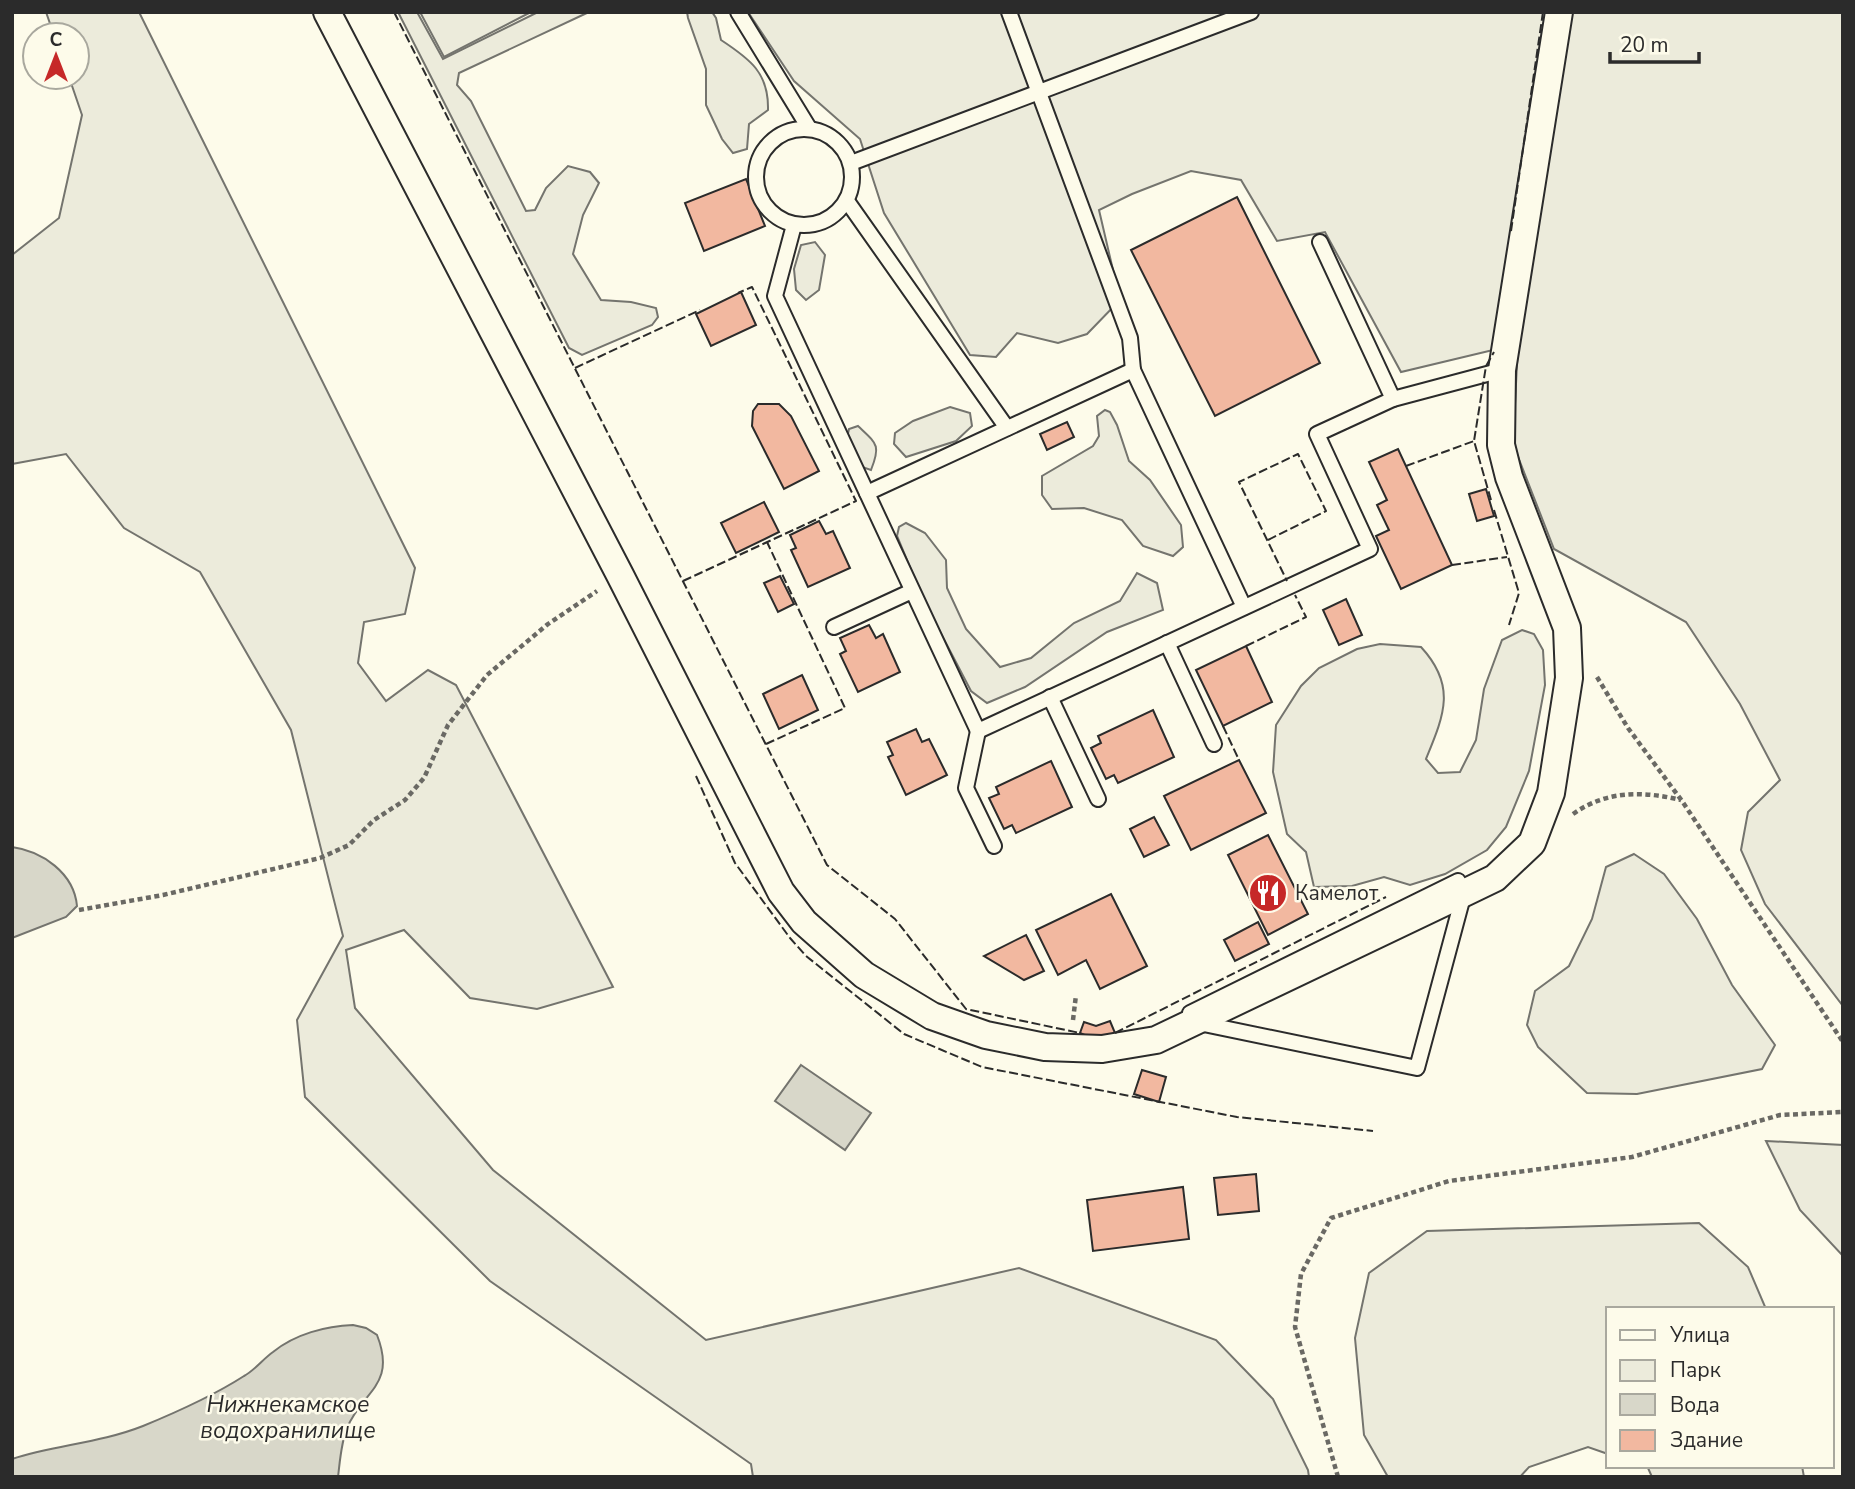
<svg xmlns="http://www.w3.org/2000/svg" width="1855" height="1489" viewBox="0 0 1855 1489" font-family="'Nunito Sans',sans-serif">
<rect width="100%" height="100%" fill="#fdfbea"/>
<g fill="#ecebdb" stroke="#74746e" stroke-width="2">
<path d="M46,12H139L415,568L405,614L364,622L358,663L386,701L428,670L456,685L613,987L537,1009L470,998L404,930L346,950L355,1008L493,1170L706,1340L1019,1268L1216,1340L1273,1399L1308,1470L1309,1477H753L751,1464L490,1281L305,1097L297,1020L343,936L291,730L200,572L124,528L66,454L12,464V255L59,218L82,115L69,77H77V35H54Z"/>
<path d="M398,12H417L443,59L538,12H589L459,73L457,85L471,101L526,211L535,210L546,188L568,166L590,172L599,183L583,215L573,254L601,300L631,302L656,308L658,317L652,325L582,355L569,348Z"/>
<path d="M420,12H531L444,57Z"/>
<path d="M687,12H712L716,18L721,40C750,59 769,73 768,110L749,124L747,149L733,153L722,139L706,105V69L688,18Z"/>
<path d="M748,12H1843V1006L1765,904L1741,850L1748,812L1780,780L1740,704L1686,622L1554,549L1513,444L1518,344L1401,372L1325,232L1277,241L1241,180L1191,171L1132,194L1099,210L1120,300L1087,334L1058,343L1017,333L996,357L970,355L884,213L860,139L794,81Z"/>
<path d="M815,242L825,255L819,290L806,300L796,290L794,269L801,245Z"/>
<path d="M950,407L970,413L972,426L956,441L906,457L894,444L895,433L913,421Z"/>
<path d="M1105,410L1110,412L1117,425L1129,461L1150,480L1181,525L1183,547L1173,556L1143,546L1122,520L1084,508L1052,509L1042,495V476L1093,446L1099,436L1097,416Z"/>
<path d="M858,426C877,444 881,445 871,470L862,467L847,438L849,429Z"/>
<path d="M906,523L925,533L946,560L947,588L966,629L1000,667L1031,658L1074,623L1120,601L1137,573L1157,583L1163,610L1107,632L1025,687L987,703L971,691L924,601L897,536L899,527Z"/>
<path d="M1522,630L1534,634L1543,650L1545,685L1529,771L1506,827L1487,850L1445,874L1410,885L1384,877L1352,886L1314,887L1306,852L1287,834L1273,772L1276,725L1301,686L1319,668L1357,649L1380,644L1421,647C1457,686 1444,715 1426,759L1438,773L1460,772L1476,740L1484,689L1502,640Z"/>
<path d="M1634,854L1664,874L1697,919L1732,985L1775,1045L1762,1069L1637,1094L1587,1093L1538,1047L1527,1025L1535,991L1569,966L1592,919L1606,867Z"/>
<path d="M1766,1141L1843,1145V1256L1800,1210Z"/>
<path d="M1699,1223L1748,1267L1766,1309H1608V1454L1588,1447L1529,1467L1520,1477H1388L1364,1435L1355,1338L1369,1273L1427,1231Z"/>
<path d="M1645,1466H1802L1804,1477H1652L1648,1468Z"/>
</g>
<g fill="#d8d7c9" stroke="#74746e" stroke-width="2">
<path d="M12,847C42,851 74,873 77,906L66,917L12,938Z"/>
<path d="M801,1065L871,1113L845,1150L775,1101Z"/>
<path d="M353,1325L366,1328L377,1335C397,1386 362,1391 347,1428C341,1443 340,1461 338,1477H12V1459C55,1445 100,1443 143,1426C177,1412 213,1396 244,1376C255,1370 263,1359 273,1352C295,1334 326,1326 353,1325Z"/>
</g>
<g fill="#f2b8a0" stroke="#2b2b2b" stroke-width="2">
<path d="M746,179L765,226L704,251L685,203Z"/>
<path d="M1237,197L1320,363L1215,416L1131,250Z"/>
<path d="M741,292L756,325L711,346L696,314Z"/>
<path d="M758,404H779L791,416L819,471L784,489L752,426L753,411Z"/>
<path d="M1067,422L1074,437L1047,450L1040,434Z"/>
<path d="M1398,449L1452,565L1401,589L1376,536L1389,530L1377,505L1387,500L1369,462Z"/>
<path d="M1486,489L1494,516L1477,521L1469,494Z"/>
<path d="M764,502L779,532L736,553L721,523Z"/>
<path d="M819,521L826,534L833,531L850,568L808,587L791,550L796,548L790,535Z"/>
<path d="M780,576L794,604L778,612L764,583Z"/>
<path d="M1346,599L1362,635L1339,645L1323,610Z"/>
<path d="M869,625L876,638L883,634L900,672L858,692L840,654L846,651L840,638Z"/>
<path d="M1246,646L1272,702L1223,726L1196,670Z"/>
<path d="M802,675L818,710L779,729L763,694Z"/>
<path d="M1153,710L1174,757L1118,783L1114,775L1106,779L1091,748L1101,743L1098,736Z"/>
<path d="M916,729L922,742L929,739L947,775L906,795L888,757L893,755L887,742Z"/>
<path d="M1239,760L1266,813L1191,850L1164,796Z"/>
<path d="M1051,761L1072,807L1016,833L1012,825L1004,829L989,798L999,794L996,787Z"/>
<path d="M1154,817L1169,845L1144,857L1130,829Z"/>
<path d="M1268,835L1308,914L1268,935L1228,855Z"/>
<path d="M1111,894L1147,966L1100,989L1086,960L1058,975L1036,930Z"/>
<path d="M1258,922L1269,944L1235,961L1224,940Z"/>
<path d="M1026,935L1044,971L1024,980L984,956Z"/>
<path d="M1110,1021L1115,1033L1102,1039L1096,1040L1080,1033L1084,1022L1096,1026Z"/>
<path d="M1142,1070L1166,1077L1159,1102L1134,1094Z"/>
<path d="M1256,1174L1259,1211L1218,1215L1214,1178Z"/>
<path d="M1183,1187L1189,1239L1093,1251L1087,1200Z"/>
</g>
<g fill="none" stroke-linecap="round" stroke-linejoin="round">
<defs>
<g id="lane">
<path d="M738,12L809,128"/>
<path d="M1009,12L1130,338L1133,370"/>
<circle cx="804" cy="177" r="48"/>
<path d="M851,163L1251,12"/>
<path d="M847,201L1007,428"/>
<path d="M794,225L775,296L978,731L1370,549L1317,434L1393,399L1502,370"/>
<path d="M1320,242L1393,399"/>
<path d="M867,493L1133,370L1244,607"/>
<path d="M834,627L912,591"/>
<path d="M1167,643L1214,744"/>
<path d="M1050,697L1098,799"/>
<path d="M978,731L966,788L994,846"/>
<path d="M1458,881L1464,893L1417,1068L1194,1022L1190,1013Z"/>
</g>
<path id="street" d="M327,12L620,575L781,892L804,922L864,975L932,1016L986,1035L1045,1047L1102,1049L1156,1040L1464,893L1495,878L1532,843L1551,793L1569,678L1567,628L1509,477L1501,445L1502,370L1559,12"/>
</defs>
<use href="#lane" stroke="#2b2b2b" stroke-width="18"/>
<use href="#street" stroke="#2b2b2b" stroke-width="30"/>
<g stroke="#6a6964" stroke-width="4.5" stroke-dasharray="5 3.5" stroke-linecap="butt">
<path d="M1597,677L1628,728L1682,801L1843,1042"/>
<path d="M1573,814C1607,790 1643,791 1681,800"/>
<path d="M79,910L163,895L320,858L349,845L374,820L405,800L424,778L448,725L487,675L548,624L597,591"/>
<path d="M1073,1020L1076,995"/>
<path d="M1338,1477L1295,1327L1301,1274L1331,1218L1449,1181L1632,1157L1780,1115L1843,1112"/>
</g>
<use href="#lane" stroke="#fdfbea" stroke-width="14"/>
<use href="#street" stroke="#fdfbea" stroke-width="26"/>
<g stroke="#2b2b2b" stroke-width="2" stroke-dasharray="9 3.5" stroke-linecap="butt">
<path d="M394,12L827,865L895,919L966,1009L1080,1033"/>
<path d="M1511,231L1543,12"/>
<path d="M575,368L700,310"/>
<path d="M1406,466L1474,441"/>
<path d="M1491,500L1474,441L1486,366L1494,352"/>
<path d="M1494,510L1519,593L1509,625"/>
<path d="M1268,540L1326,511L1298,454L1239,482L1287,581"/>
<path d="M1452,565L1507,557"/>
<path d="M683,581L856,501L752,287L738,293"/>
<path d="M1246,646L1306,617L1295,595"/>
<path d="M1223,726L1239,760"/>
<path d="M766,744L845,708L767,542"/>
<path d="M696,776L735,863L790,938L806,956L904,1034L982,1067L1237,1117L1373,1131"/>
<path d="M1115,1033L1386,897"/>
</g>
</g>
<defs>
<symbol id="restaurant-disc" viewBox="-11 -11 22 22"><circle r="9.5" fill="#c62828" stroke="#fdfbea"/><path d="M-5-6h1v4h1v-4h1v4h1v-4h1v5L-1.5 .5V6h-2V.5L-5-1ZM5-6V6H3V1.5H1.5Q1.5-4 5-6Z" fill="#fff"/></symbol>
</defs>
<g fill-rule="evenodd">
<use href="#restaurant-disc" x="1246" y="871" width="44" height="44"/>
</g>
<g text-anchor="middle" stroke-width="5" stroke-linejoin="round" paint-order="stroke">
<g font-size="21" fill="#2b2b2b" stroke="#fdfbea" text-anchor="start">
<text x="1295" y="900">Камелот</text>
</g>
<g font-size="23" font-style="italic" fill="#2b2b2b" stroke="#fdfbea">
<text x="288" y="1412">Нижнекамское<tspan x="288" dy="26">водохранилище</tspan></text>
</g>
</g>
<rect width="1855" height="1489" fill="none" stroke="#2b2b2b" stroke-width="28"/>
<rect x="1606" y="1307" width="228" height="161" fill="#fdfbea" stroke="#a9a89e" stroke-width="2"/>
<rect x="1620" y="1330" width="35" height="10" fill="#fdfbea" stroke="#a9a89e" stroke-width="2"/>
<text x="1670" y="1342" font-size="21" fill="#2b2b2b">Улица</text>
<rect x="1620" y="1360" width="35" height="21" fill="#ecebdb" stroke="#a9a89e" stroke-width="2"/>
<text x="1670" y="1377" font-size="21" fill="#2b2b2b">Парк</text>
<rect x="1620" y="1394" width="35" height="21" fill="#d8d7c9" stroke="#a9a89e" stroke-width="2"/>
<text x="1670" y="1412" font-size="21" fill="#2b2b2b">Вода</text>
<rect x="1620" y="1430" width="35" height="21" fill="#f2b8a0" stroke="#a9a89e" stroke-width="2"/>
<text x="1670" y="1447" font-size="21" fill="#2b2b2b">Здание</text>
<g transform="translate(56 56)"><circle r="33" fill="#fdfbea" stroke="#a9a89e" stroke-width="2"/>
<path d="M0-5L12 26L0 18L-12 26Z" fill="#c62828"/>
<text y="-10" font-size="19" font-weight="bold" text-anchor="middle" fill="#2b2b2b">С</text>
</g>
<path d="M1610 52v10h89v-10" fill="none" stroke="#2b2b2b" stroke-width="3.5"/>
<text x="1620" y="52" font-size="21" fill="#2b2b2b" stroke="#fdfbea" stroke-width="5" paint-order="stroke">20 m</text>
</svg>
